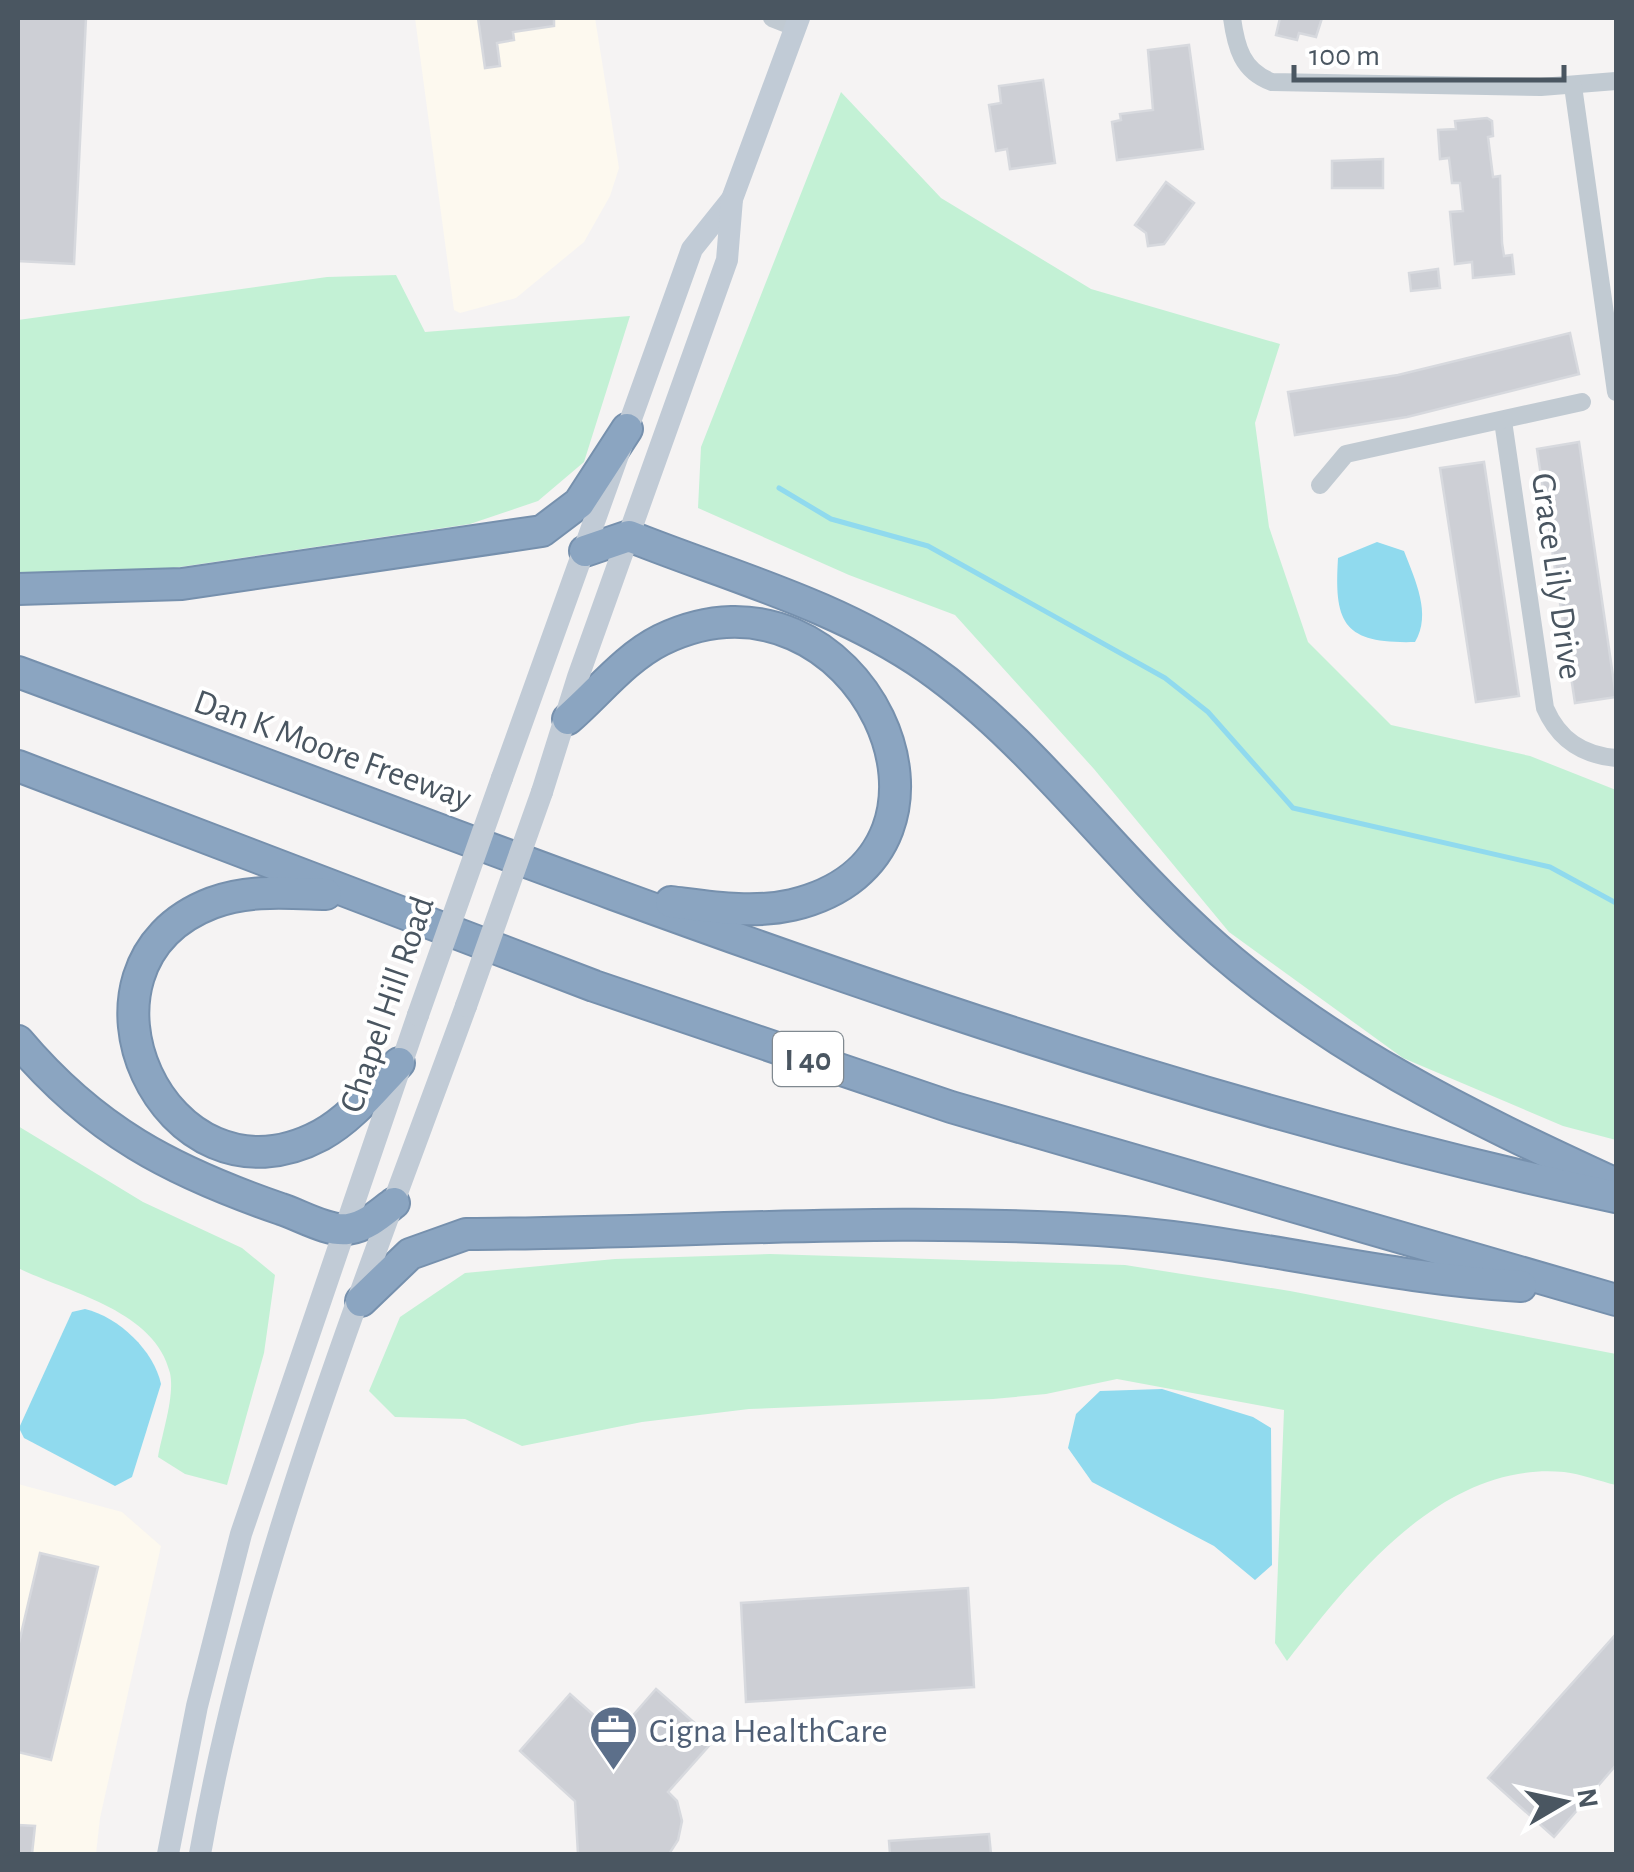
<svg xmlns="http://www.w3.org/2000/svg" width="1634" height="1872" viewBox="0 0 1634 1872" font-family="'Alegreya Sans',sans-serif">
<rect width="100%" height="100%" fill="#f5f3f3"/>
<g fill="#fdf9ef">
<path d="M415,18H595L619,168L610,196L584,242L516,298L460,313L454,310Z"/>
<path d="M18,1484L122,1512L161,1546L100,1818L96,1854H18Z"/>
</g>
<g fill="#c3f1d5">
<path d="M841,92L941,198L1091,289L1280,344L1255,423L1269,527L1308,642L1391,725L1530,756L1616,790V1140L1563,1126L1403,1058L1229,932L1094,769L955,615L849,575L698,508L701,447Z"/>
<path d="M396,275L425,332L630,316L584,462L538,501L470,524L153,571L18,574V320L327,277Z"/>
<path d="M18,1126L143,1202L242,1248L275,1275L264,1353L227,1485L185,1474L158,1457C162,1434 175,1396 170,1373C155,1310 69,1293 18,1268Z"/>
<path d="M770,1254L1125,1265L1290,1291L1616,1354V1485C1599,1481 1581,1474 1564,1472C1443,1461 1353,1577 1287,1661L1275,1643L1284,1410L1117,1379L1046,1394L993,1399L749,1409L642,1422L522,1446L465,1419L395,1417L369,1391L400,1317L465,1273L615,1259Z"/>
</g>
<g fill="#90daee">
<path d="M1377,542L1404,551C1415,580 1432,614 1415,642C1343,644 1334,623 1338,558Z"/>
<path d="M85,1309C119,1317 154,1351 161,1384L132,1477L115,1486L24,1438L19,1428L72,1312Z"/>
<path d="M1162,1389L1253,1417L1271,1428L1272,1565L1255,1580L1214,1546L1092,1482L1068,1448L1076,1414L1100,1391Z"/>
</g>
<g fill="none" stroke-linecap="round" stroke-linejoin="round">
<path stroke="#90daee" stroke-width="5" d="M779,488L831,519L928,546L1165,678L1208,712L1293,808L1550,867L1616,903"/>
</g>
<g fill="#cdcfd5" stroke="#d7d9de" stroke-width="2.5">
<path d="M18,18H86L74,264L18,261Z"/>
<path d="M478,18H554V26L513,32L514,40L497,43L500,66L485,68Z"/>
<path d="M1280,18H1322L1316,37L1299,33L1297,40L1276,35Z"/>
<path d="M1189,45L1203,149L1117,160L1112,122L1121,120L1120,114L1153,110L1148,50Z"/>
<path d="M1043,80L1055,163L1010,169L1007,149L996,151L989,105L1001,103L999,86Z"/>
<path d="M1487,118L1492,121L1493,136L1488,137L1493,177L1500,176L1502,243L1504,256L1512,255L1514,274L1473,278L1472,262L1455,264L1450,212L1463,211L1460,183H1452L1449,158L1440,159L1438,130L1456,129L1455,121Z"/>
<path d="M1383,159V188H1332V161Z"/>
<path d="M1166,182L1194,203L1164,244L1148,246L1146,233L1135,225Z"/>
<path d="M1438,269L1440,288L1411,291L1409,273Z"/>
<path d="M1570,333L1579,374L1407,417L1295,435L1288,392L1398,375Z"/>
<path d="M1579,442L1616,697L1575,703L1537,449Z"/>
<path d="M1484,462L1519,696L1476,702L1440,468Z"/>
<path d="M40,1553L98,1567L51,1760L18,1752V1647Z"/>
<path d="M968,1588L974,1687L746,1702L741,1603Z"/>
<path d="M1616,1634V1765L1554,1837L1488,1778Z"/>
<path d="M656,1689L714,1740L668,1792L677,1801L682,1821L678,1840L669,1854H578L575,1801L520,1751L570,1694L616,1735Z"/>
<path d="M18,1825L35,1826L32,1854H18Z"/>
<path d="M989,1834L991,1854H890L889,1841Z"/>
</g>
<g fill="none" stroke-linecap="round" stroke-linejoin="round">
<defs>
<g id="motorway">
<path d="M585,551L629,536C729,576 838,605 927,667C1032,741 1108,850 1203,936C1325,1047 1468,1116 1616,1184"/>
<path d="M18,589L182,584L542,531L579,503L627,429"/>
<path d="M18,672C544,866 1066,1081 1616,1197"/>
<path d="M568,719C598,693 625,658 661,640C857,545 1002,855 792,905C752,914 711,907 671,902"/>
<path d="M18,766L594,986L951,1107L1616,1300"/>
<path d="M326,894C288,893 249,889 212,903C50,965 164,1219 321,1135C352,1118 375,1088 399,1063"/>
<path d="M18,1041C94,1131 171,1171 281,1209C300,1215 328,1232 348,1229C367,1226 380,1214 394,1203"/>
<path d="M361,1301L410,1254L466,1234C685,1233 905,1215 1124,1232C1257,1243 1388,1279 1521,1286"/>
</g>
</defs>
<use href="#motorway" stroke="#7690ad" stroke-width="34"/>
<g stroke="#c1cad2" stroke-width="18">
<path d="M772,18L795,27"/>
<path d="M1232,18C1236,47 1242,71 1272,82L1541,87L1616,81"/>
<path d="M1573,86L1616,392"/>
<path d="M1503,421L1545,708C1559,740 1582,755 1616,758"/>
<path d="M1320,485L1346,454L1582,402"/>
</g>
<g stroke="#c1cbd6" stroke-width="22">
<path d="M502,778L692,249L732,199"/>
<path d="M542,792L578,677L727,260L732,199L799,18"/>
<path d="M168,1854L197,1706L241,1534L418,1015"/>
<path d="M200,1854C251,1563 365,1283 466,1006"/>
</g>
<use href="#motorway" stroke="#8ba5c1" stroke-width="30"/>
<g stroke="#c1cbd6" stroke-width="22">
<path d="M466,1006L542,792"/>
<path d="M418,1015L502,778"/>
</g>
</g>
<defs>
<symbol id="office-pin" viewBox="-11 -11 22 30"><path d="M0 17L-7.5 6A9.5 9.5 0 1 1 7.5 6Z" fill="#5c6f8a" stroke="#fff"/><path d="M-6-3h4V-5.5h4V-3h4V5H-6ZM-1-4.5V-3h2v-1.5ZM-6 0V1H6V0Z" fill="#fff"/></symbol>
</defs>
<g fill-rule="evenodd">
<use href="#office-pin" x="586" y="1702" width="55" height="75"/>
</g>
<g text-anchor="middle" stroke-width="8" stroke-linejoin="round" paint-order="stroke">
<rect fill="#fff" stroke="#808990" stroke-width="2.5" x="773" y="1032" width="70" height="54" rx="8"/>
<g font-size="32" font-weight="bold" fill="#4a5661">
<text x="808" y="1070">I 40</text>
</g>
<g font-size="35" fill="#4a5661" stroke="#fff">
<text transform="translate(1558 576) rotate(82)" y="12">Grace Lily Drive</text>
<text transform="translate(333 749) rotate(20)" y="12">Dan K Moore Freeway</text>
<text transform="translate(386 1004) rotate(-71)" y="12">Chapel Hill Road</text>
</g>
<g font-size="35" fill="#4e5e75" stroke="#fff" text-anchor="start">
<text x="649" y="1742">Cigna HealthCare</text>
</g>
</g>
<rect width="1634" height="1872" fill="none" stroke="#4a5661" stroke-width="40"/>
<g transform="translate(1564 1802) rotate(81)" stroke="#ffffff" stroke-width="8" paint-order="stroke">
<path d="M0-8L18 38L0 25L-18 38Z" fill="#4a5661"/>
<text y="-15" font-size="28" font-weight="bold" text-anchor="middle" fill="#4a5661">N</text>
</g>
<path d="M1294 65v15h270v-15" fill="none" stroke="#4a5661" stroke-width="5"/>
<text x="1309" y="65" font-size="30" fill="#4a5661" stroke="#ffffff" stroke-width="8" paint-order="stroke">100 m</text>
</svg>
